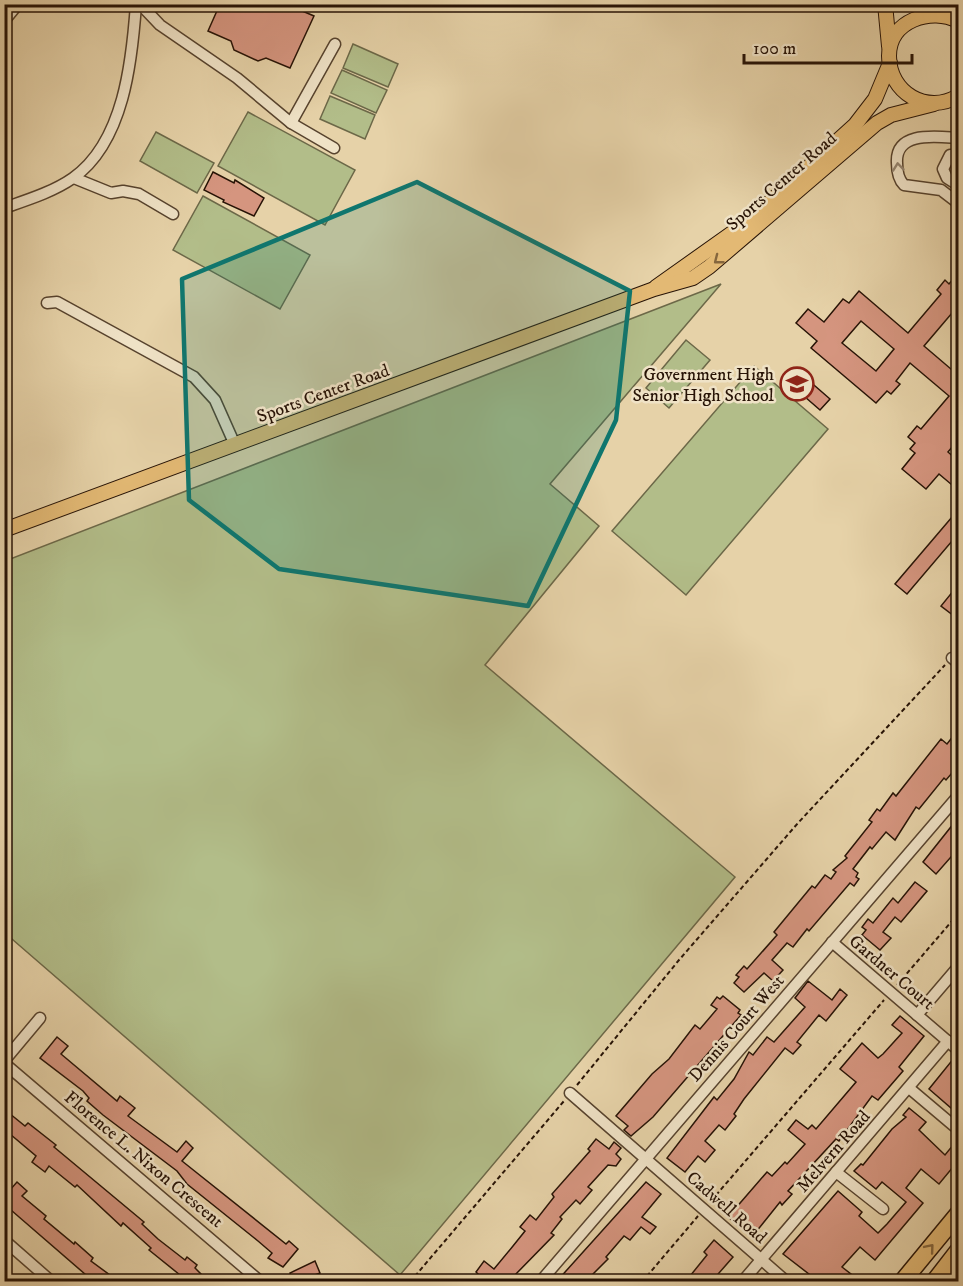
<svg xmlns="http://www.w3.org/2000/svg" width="963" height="1286" viewBox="0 0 963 1286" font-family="'IM FELL DW Pica',serif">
<rect width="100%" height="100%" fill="#e6d2a8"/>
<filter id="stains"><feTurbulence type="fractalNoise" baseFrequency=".00333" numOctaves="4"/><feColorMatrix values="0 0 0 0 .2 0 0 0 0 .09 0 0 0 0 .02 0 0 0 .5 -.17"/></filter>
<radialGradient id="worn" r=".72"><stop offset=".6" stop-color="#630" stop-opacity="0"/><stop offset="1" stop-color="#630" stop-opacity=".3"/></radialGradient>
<g fill="#b2bd89" stroke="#6c6848" stroke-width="1.5">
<path d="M353,44L398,64L388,87L343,68Z"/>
<path d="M342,70L387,90L376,113L331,93Z"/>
<path d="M330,96L375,115L365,139L320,119Z"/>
<path d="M248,112L355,170L325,225L218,166Z"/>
<path d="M156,132L214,163L197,193L140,161Z"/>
<path d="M203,196L310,255L280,309L173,250Z"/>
<path d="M721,284L550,484L599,526L485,665L735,877L400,1275L5,933V561Z"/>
<path d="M686,340L710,360L669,408L646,388Z"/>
<path d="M754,366L828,429L686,595L612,531Z"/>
</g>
<g fill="#d5957f" stroke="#271306" stroke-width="1.5" fill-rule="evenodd">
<path d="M220,4H294L293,7L314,16L290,68L266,58L258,61L234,50L231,41L208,31Z"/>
<path d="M213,172L234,183L235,180L264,198L254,216L223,202L224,200L204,190Z"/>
<path d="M958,273V306L924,346L958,375V440L948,452L958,461V490L939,474L926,489L902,469L915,453L910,449L915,443L908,437L917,426L921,429L949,396L910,363L896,381L900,384L891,394L887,391L876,403L811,348L817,341L796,323L808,309L824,322L843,299L849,303L859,291L908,333L941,294L937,290L945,280L949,284ZM861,321L894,349L876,371L842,343Z"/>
<path d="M807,379L830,399L820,410L797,390Z"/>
<path d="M958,510V534L907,594L895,584Z"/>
<path d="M958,585V611L954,616L941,606Z"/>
<path d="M958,730V766L946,780L944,778L919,809L916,807L895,840L886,832L872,849L870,847L853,869L858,873L856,877L859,879L854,886L850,883L809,931L807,929L793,947L787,943L772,960L783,970L773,981L764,973L744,992L734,983L739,977L736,975L744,966L747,969L777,935L774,932L812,886L815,888L825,875L831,879L836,872L833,870L847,858L845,856L872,822L869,820L877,809L880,811L893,793L896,796L941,739L947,744Z"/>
<path d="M958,818V849L936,874L923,862Z"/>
<path d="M915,882L927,891L901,922L895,917L883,932L891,938L880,950L862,935L866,930L862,927L868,919L873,923L893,898L898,903Z"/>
<path d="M808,981L832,1000L840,989L847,995L826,1021L819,1015L797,1042L801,1045L793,1054L785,1048L744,1099L734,1114L736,1116L725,1130L719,1125L705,1141L715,1150L705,1162L698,1156L685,1172L667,1158L714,1097L717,1100L734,1079L749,1052L753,1055L767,1037L774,1042L805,1007L795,998Z"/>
<path d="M723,996L740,1010L738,1013L741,1015L653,1117L631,1136L624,1130L628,1126L616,1116L652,1074L669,1059L695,1025L700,1029L717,1009L711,1005L717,997L720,999Z"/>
<path d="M900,1016L924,1036L899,1067L903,1071L878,1100L872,1096L839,1141L836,1139L788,1191L792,1194L782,1205L780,1202L756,1232L747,1224L742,1229L728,1217L767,1172L772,1176L785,1162L787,1164L805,1144L788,1130L796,1120L808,1129L812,1125L816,1129L856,1082L840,1069L862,1043L878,1058L883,1054L902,1033L892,1025Z"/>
<path d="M57,1037L68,1046L61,1054L117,1101L120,1096L135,1108L128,1116L177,1152L186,1141L193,1148L182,1161L286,1244L289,1241L298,1249L283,1267L268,1258L272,1253L258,1241L187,1184L177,1171L103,1115L87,1101L89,1098L83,1091L40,1058Z"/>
<path d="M954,1058L958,1062V1114L929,1089Z"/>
<path d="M909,1108L926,1122L919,1130L945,1155L958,1139V1161L939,1184L921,1169L906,1188L923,1203L875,1260L860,1247L842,1267L860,1281H818L783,1254L838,1191L862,1212L859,1216L878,1233L887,1224L906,1202L882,1182L876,1189L854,1171L861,1164L863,1165L892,1129L906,1117L903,1115Z"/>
<path d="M4,1109L25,1126L28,1123L56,1145L54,1147L144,1222L142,1224L158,1239L185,1260L187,1257L197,1265L195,1268L208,1281H175L180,1275L149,1250L151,1248L123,1223L121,1226L77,1185L75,1187L49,1166L45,1172L32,1162L36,1156L4,1129Z"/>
<path d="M596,1139L609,1149L614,1142L621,1148L616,1154L621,1159L616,1166L608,1165L588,1187L592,1190L580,1204L576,1200L560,1217L562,1219L551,1233L554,1235L514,1276L508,1281H474L479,1275L476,1272L484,1261L494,1269L513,1246L525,1231L520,1227L530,1215L536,1220L554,1197L552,1194L590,1151L588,1149Z"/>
<path d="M17,1182L27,1191L22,1196L46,1216L44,1219L74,1244L75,1242L93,1258L91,1261L118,1281H93L4,1204V1185L10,1190Z"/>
<path d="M646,1182L661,1194L642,1217L656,1227L650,1234L641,1227L630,1240L624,1236L606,1257L608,1259L586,1281H557Z"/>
<path d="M714,1240L733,1257L712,1281H686L707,1255L704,1252Z"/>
<path d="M315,1261L320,1273L310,1277L312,1281H294L290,1273Z"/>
</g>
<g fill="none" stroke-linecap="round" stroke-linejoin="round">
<defs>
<g id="minor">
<path d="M140,4L160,25L237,78L291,123L334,148"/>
<path d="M944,15L958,9"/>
<path d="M4,21L18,4"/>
<path d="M291,123L335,44"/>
<path d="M958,138C938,137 895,130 897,163C897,171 898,179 904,185L941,190L958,203"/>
<path d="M958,155H950L943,169L947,178L958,185"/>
<path d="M74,178L111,193L123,191L139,194L173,214"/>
<path d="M4,208C27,200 53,192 73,178C124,142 132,61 136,4"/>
<path d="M47,303L57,302L194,377L215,400L235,445"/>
<path d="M952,658L958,663"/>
<path d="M832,942L958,1050"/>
<path d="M917,1015L958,967"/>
<path d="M4,1061L40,1018"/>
<path d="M4,1063L261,1282"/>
<path d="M909,1088L954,1126"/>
<path d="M570,1093L787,1282"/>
<path d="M836,1172L883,1209"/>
<path d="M4,1240L52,1282"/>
<path d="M540,1282L958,796"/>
<path d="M742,1282L948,1041"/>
</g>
<g id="major">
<path d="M885,4L889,46"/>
<path d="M914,4L937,13"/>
<path d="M958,21C932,7 889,20 889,56C889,93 927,115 958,96"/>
<path d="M656,287L749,221L855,125L875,99L890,63"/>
<path d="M4,530L654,289L693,278L709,267L877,123L891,115L934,104"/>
</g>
<g id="highway">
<path d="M902,1282L958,1214"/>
<path d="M934,1282L958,1251"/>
</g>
</defs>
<use href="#minor" stroke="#57432e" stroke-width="13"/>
<use href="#major" stroke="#271306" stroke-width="16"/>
<use href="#highway" stroke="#271306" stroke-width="19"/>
<g stroke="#271306" stroke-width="2" stroke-dasharray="4.5 3" stroke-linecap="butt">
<path d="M897,985L958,914"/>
<path d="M577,1085L679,960L798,823L945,665"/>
<path d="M711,1201L884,1000"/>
<path d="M410,1282L564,1101"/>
<path d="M642,1282L698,1216"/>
</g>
<use href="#minor" stroke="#efe2c6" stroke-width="10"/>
<use href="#major" stroke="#e3b974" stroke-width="14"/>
<use href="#highway" stroke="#e3b974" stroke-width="16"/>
</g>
<defs><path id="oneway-chevron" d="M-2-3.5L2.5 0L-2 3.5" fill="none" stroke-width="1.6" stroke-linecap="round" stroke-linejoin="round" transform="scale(1.5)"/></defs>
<use stroke="#958570" href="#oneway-chevron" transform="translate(898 167) rotate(-96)"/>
<g stroke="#85663d">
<use href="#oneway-chevron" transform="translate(718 260) rotate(142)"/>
<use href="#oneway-chevron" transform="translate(930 1248) rotate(-50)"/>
</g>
<path fill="#0f766e" fill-opacity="0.2" stroke="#0f766e" stroke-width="4.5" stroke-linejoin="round" d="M417,182L630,291L616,420L528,606L279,569L189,500L182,279Z"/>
<defs>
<symbol id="school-ring" viewBox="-11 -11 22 22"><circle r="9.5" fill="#efe2c6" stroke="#8f2418" stroke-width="1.5"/><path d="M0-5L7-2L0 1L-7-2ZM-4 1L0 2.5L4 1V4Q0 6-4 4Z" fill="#8f2418"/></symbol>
</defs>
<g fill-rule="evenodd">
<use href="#school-ring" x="778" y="365" width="38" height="38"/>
</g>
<g text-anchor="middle" stroke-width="5" stroke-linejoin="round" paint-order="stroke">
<g font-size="18" fill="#271306" stroke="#efe2c6">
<text transform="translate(781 181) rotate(-41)" y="6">Sports Center Road</text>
<text transform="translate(323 393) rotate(-20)" y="6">Sports Center Road</text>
<text transform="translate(892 972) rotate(40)" y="6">Gardner Court</text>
<text transform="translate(736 1028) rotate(-49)" y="6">Dennis Court West</text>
<text transform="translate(833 1151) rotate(-49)" y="6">Melvern Road</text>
<text transform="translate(144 1159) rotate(40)" y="6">Florence L. Nixon Crescent</text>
<text transform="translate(727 1207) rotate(41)" y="6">Cadwell Road</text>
</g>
<g font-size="18" fill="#271306" stroke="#efe2c6" text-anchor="end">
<text x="774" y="380">Government High<tspan x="774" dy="21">Senior High School</tspan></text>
</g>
</g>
<rect width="963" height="1286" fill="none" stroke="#e6d2a8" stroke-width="24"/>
<rect x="6" y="6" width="951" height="1274" fill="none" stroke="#271306" stroke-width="3"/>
<rect x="12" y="12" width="939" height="1262" fill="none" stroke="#271306" stroke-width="1.5"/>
<path d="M744 54v9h168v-9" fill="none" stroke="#271306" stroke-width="3"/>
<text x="753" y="54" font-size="18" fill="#271306" stroke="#efe2c6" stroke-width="4.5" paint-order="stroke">100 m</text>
<rect width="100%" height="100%" filter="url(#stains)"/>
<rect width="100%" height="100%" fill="url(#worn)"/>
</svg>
